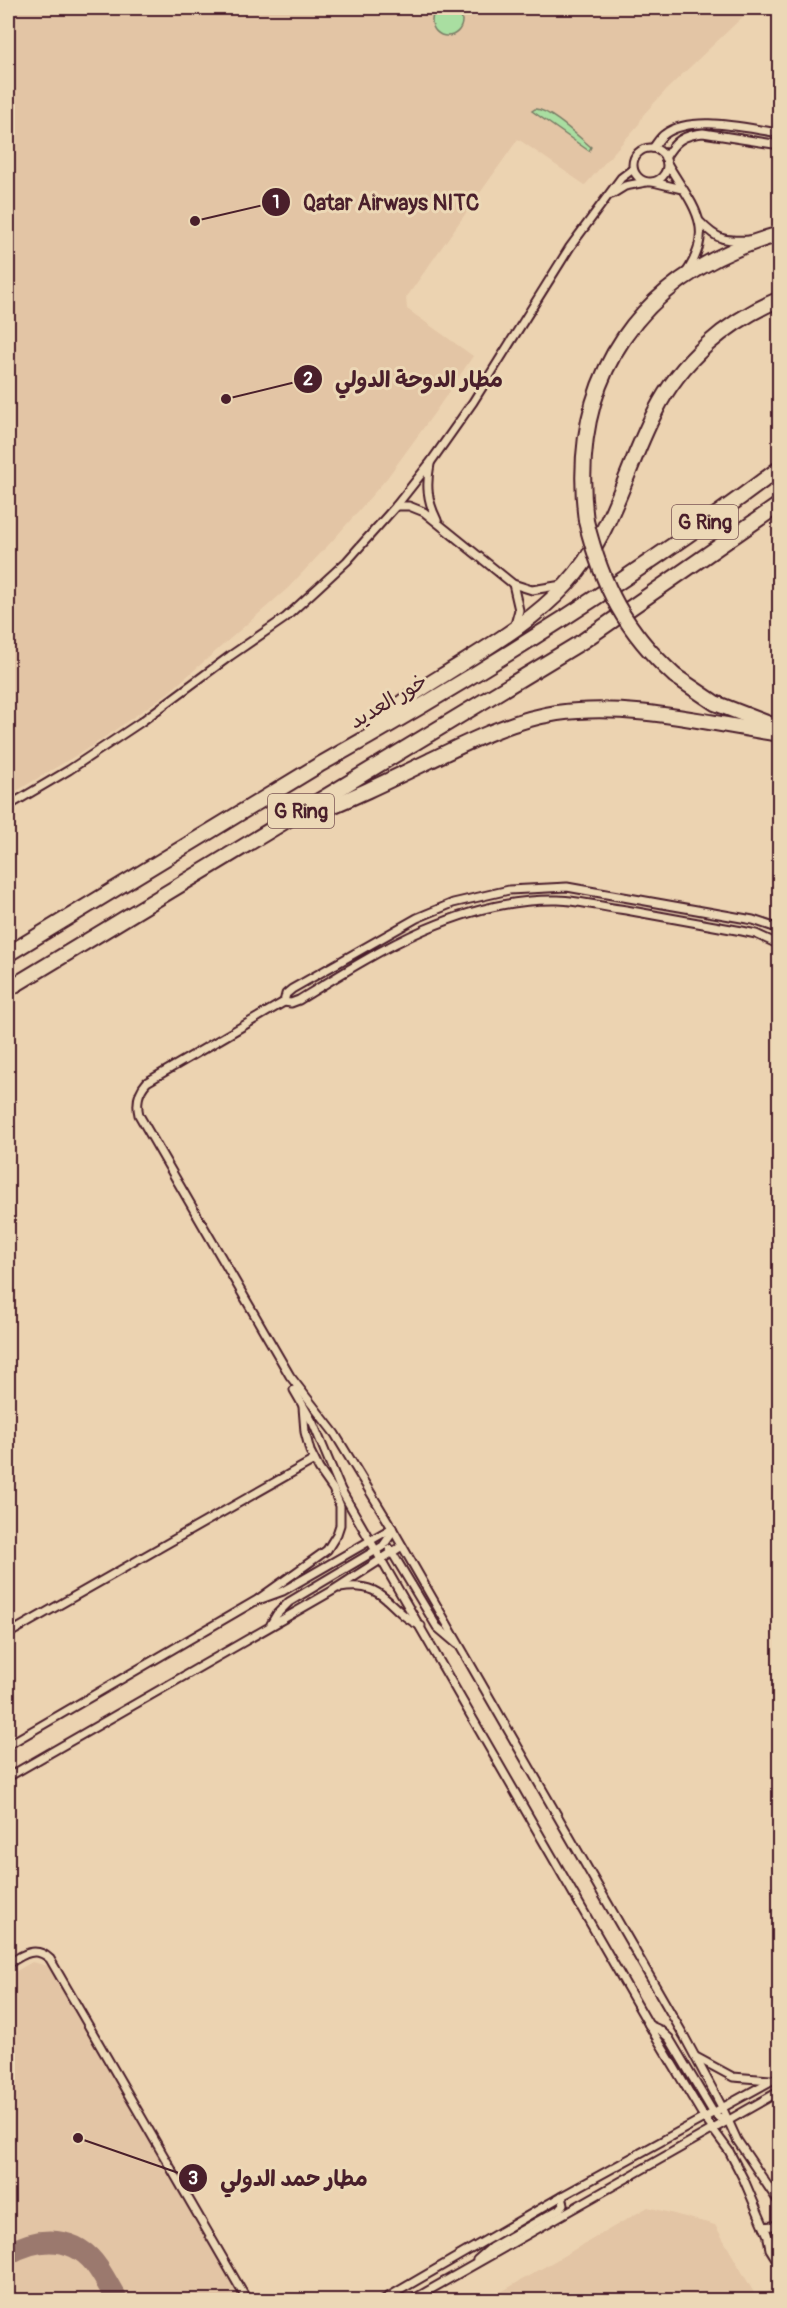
<svg xmlns="http://www.w3.org/2000/svg" width="787" height="2308" viewBox="0 0 787 2308" font-family="Pangolin,'Playpen Sans Arabic',sans-serif">
<rect width="100%" height="100%" fill="#ecd3b1"/>
<filter id="ink" filterUnits="userSpaceOnUse"><feTurbulence type="fractalNoise" baseFrequency=".0167" numOctaves="2"/><feDisplacementMap in="SourceGraphic" scale="12" xChannelSelector="R" yChannelSelector="G"/><feConvolveMatrix kernelMatrix="1 2 1 2 8 2 1 2 1" color-interpolation-filters="sRGB"/></filter>
<g filter="url(#ink)">
<g fill="#e3c5a5">
<path d="M8,8H752L669,87L643,115L639,124L585,185L518,139L406,298L407,309L473,356L435,412L387,478L334,539L288,588L168,693L92,746L8,796Z"/>
<path d="M32,1962L52,1967L242,2300H8V1976Z"/>
<path d="M648,2207L715,2225L757,2298L779,2286V2300H487Z"/>
</g>
<g fill="#a9dea1" stroke="#7a7e66" stroke-width="1.5">
<circle cx="447" cy="21" r="15"/>
<path d="M535,109C548,108 580,138 591,147L589,151L532,111Z"/>
</g>
<g fill="none" stroke-linecap="round" stroke-linejoin="round">
<path stroke="#9b796e" stroke-width="22" d="M8,2254C39,2236 76,2235 98,2268C105,2278 111,2290 117,2300"/>
<defs>
<g id="minor">
<circle cx="650" cy="165" r="17"/>
<path d="M653,148C657,143 660,137 665,134C693,114 748,129 780,133"/>
<path d="M665,158C675,141 683,135 703,133L780,145"/>
<path d="M667,163C690,203 718,226 686,273"/>
<path d="M653,182L682,189"/>
<path d="M612,194L625,186L646,182"/>
<path d="M700,222C718,241 725,241 751,240"/>
<path d="M430,464C426,485 427,500 437,520"/>
<path d="M396,506H409L424,512L513,584L532,590L562,585"/>
<path d="M513,584L519,610L514,628"/>
<path d="M8,806L69,770L141,722L230,656L285,618L347,561L396,506L430,463L473,402L570,247L621,178L633,169"/>
<path d="M780,929L753,920L567,887L509,890L453,903L417,918L292,989L286,994L284,1002L291,1003L299,1000C378,951 461,898 558,900C581,901 603,907 626,910C664,917 703,924 742,931L756,934L780,945"/>
<path d="M284,1002L147,1082C138,1092 136,1102 139,1115L290,1376L335,1434L392,1528L684,2036L722,2107L737,2140L780,2204"/>
<path d="M294,1390L313,1423L341,1490L649,2025L704,2117L729,2151L744,2180L768,2236L780,2253"/>
<path d="M390,1549L437,1627L457,1644"/>
<path d="M340,1588C387,1580 387,1611 421,1626"/>
<path d="M261,1599L283,1591L392,1528"/>
<path d="M271,1624L277,1614L289,1602L383,1546L390,1536L392,1528"/>
<path d="M8,1634L314,1460"/>
<path d="M8,1745L257,1600L327,1550L337,1534L340,1525V1506L333,1489L319,1469L310,1451L305,1432L303,1407"/>
<path d="M8,1777L332,1591L402,1546"/>
<path d="M8,1964C22,1955 35,1945 50,1959L247,2300"/>
<path d="M649,2025L660,2030L669,2038L713,2112L718,2117L727,2119"/>
<path d="M696,2057L733,2077L770,2080"/>
<path d="M764,2227L780,2225"/>
<path d="M768,2239L770,2249L780,2265"/>
<path d="M477,2260L492,2247L561,2208L564,2204L562,2196"/>
<path d="M383,2300L562,2196L780,2076"/>
<path d="M412,2300L780,2091"/>
</g>
<g id="motorway">
<path d="M586,521C568,377 640,273 780,234"/>
<path d="M675,676L715,703L777,727"/>
<path d="M372,732C391,707 416,692 442,676C486,648 531,623 566,585C612,536 625,470 655,412C681,360 726,322 780,299"/>
<path d="M304,817C347,801 388,781 429,761C470,741 512,720 557,713C632,703 706,723 780,734"/>
<path d="M8,954L319,765C478,676 634,578 780,468"/>
<path d="M8,989L583,641L780,504"/>
</g>
</defs>
<use href="#minor" stroke="#4a1f2b" stroke-width="11"/>
<use href="#motorway" stroke="#4a1f2b" stroke-width="18"/>
<use href="#minor" stroke="#ecd8b6" stroke-width="7"/>
<use href="#motorway" stroke="#ecd8b6" stroke-width="14"/>
<defs>
<path id="motorway-bridge" d="M586,521C602,586 625,631 675,676"/>
</defs>
<use href="#motorway-bridge" stroke="#4a1f2b" stroke-width="18" stroke-linecap="butt"/>
<use href="#motorway-bridge" stroke="#ecd8b6" stroke-width="14"/>
</g>
</g>
<g text-anchor="middle" stroke-width="6" stroke-linejoin="round" paint-order="stroke">
<g fill="#ecd8b6" stroke="#7b5655" stroke-width="1.5">
<rect x="672" y="505" width="66" height="34" rx="4.5"/>
<rect x="268" y="794" width="66" height="34" rx="4.5"/>
</g>
<g font-size="20" font-weight="bold" fill="#4a1f2b">
<text x="705" y="529">G Ring</text>
<text x="301" y="818">G Ring</text>
</g>
<g font-size="21" fill="#4a1f2b" stroke="#ecd8b6">
<text transform="translate(388 701) rotate(-31)" y="7">خور العديد</text>
</g>
</g>
<path fill="none" stroke="#4a1f2b" stroke-width="2" d="M195 221L276 202M226 399L308 379M78 2138L193 2178"/>
<g fill="#4a1f2b" stroke="#ecd8b6" stroke-width="2">
<circle cx="195" cy="221" r="6"/>
<circle cx="226" cy="399" r="6"/>
<circle cx="78" cy="2138" r="6"/>
<circle cx="276" cy="202" r="15"/>
<circle cx="308" cy="379" r="15"/>
<circle cx="193" cy="2178" r="15"/>
</g>
<g font-size="18" text-anchor="middle" font-weight="bold" fill="#fff">
<text x="276" y="208">1</text>
<text x="308" y="385">2</text>
<text x="193" y="2184">3</text>
</g>
<g font-size="22" text-anchor="middle" font-weight="bold" fill="#4a1f2b" stroke="#ecd8b6" stroke-width="6" stroke-linejoin="round" paint-order="stroke">
<text x="391" y="210">Qatar Airways NITC</text>
<text x="419" y="387">مطار الدوحة الدولي</text>
<text x="294" y="2186">مطار حمد الدولي</text>
</g>
<rect width="787" height="2308" fill="none" stroke="#ecd8b6" stroke-width="30"/>
<rect x="15" y="15" width="757" height="2278" fill="none" stroke="#4a1f2b" stroke-width="2" filter="url(#ink)"/>
</svg>
